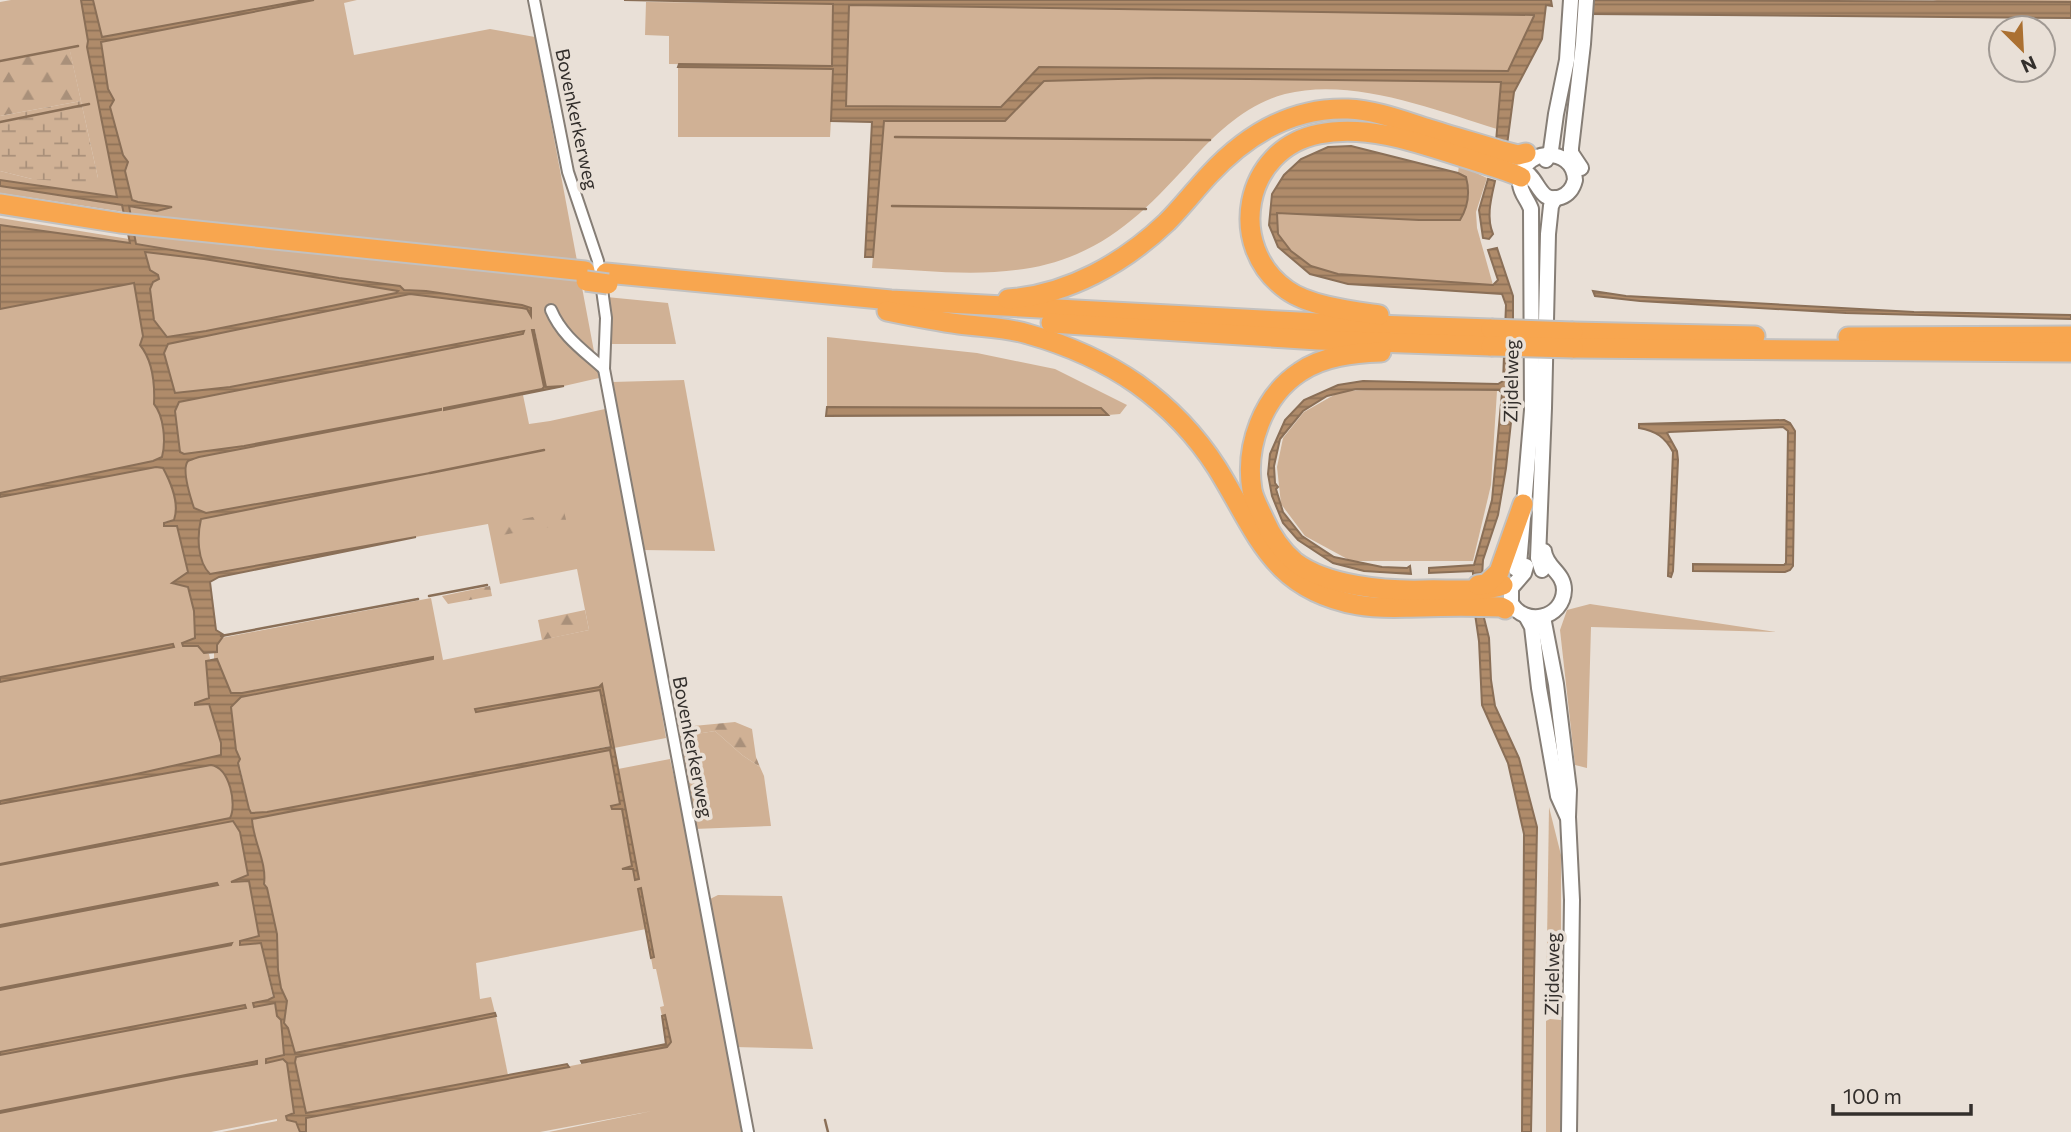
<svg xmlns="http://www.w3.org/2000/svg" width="2071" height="1132" viewBox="0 0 2071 1132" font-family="Commissioner,sans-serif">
<defs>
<pattern id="forest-firs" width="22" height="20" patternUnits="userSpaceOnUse" patternTransform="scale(1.75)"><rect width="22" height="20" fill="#d0b195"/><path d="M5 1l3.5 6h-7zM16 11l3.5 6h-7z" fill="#a9907a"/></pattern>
<pattern id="wetland-marsh" width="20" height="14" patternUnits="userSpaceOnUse" patternTransform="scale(1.75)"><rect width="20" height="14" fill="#d0b195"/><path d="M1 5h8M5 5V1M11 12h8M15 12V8" fill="none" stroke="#a9907a"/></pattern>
<pattern id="water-rules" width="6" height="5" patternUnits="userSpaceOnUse" patternTransform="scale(1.75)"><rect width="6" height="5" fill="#af8b6a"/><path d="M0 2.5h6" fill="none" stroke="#8f7257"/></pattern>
</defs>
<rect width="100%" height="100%" fill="#e9e0d7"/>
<g fill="#d0b195">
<path d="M11,0H81L88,41L87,47L117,198L0,180V171L32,179L98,178L69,47L0,60V2Z"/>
<path d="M93,0H304L101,37Z"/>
<path d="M314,0H357L344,3L354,55L490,29L535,37L599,378L564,386L546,388L535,330H532L544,387L542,389L444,409L523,395L529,424L550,421L605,409L654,666L666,738L614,748L602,684H601L600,687L475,710L476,712L600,690L611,746L302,806L305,808L611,750L620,804L612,806V809L622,808L632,867L623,869H634L636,880L639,878L618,769L670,759L689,843L728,1046L741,1132H549L652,1111L540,1132H306L305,1118L667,1047L665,1015L662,1016L660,1007L664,1006L656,969H653L651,958L654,957L640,888L638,889L646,929L476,963L480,999L491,997L495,1013L295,1053L288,1028L284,1023L287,1001L281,988L278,970L277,934L267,889L264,884C267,866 256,850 253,832C251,823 253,816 249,809L240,767L237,763L240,758L236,750L231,707L241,697L242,693H231L217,659H214V653L217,652V646L221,638L431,598L443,660L589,630L577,569L500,584L488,524L210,574C197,561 197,536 201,519L373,484L206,513L194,509C191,499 181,469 188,461C190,460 196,458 199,457L441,410L244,446L184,454L180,452L175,410L179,402L524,333L230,387L174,393L164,353L168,344L410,294L531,309L522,305L426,291L397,293L206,331L167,337L154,321L150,289L153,282L150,270L136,244L128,206L157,211L170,207L138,202L132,200L125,171L128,162L123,156L110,107L114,100L108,90L101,42Z"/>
<path d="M1937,0H2071V2L1933,1Z"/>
<path d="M646,2L833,4V66L669,64V36L645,35Z"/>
<path d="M849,5L1535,15L1508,71L1039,67L1001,107L845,106Z"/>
<path d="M678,67L834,69L830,137H678Z"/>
<path d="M1155,78L1501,82L1497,129C1433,109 1351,77 1285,94C1247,104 1216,133 1191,161C1157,198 1124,234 1077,254C1013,282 940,271 872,268L884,121H1005L1044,81Z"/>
<path d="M1459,165L1487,178L1476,212L1477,228L1493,285L1338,274L1311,266L1291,251L1278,234L1276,213L1419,220H1460L1466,177L1458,173Z"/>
<path d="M0,186L122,205L124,212L0,193Z"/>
<path d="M0,218L129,239L130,243L0,225Z"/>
<path d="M134,283L143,337L140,345C153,361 155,383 154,404C164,416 166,442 162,457L153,461L0,493V309Z"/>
<path d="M596,296L668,303L676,344H605Z"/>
<path d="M827,337L977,353L1055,369L1127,405L1120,414L1108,415L1101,408L827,407Z"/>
<path d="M684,380L715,551L642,550L612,382Z"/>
<path d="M1391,389L1497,391L1491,485L1473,561H1351L1305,536L1281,504L1277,467L1283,438L1304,412L1341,391Z"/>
<path d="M156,467L163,468C171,483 180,503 174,520L164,522V525L177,526L188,573L173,584L188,587L194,611L195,639L182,643L183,646H198L204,653L209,654L210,659L206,662L209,698L195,704H208C215,721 221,737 221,755L132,775L0,801V682L174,647L173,644L0,677V497Z"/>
<path d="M1590,604L1776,632L1591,627L1587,768L1575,765L1560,630L1567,610Z"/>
<path d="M715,731L742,755L760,767L764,776L771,826L694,829L676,733L696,734Z"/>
<path d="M212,765C230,769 236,804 230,818L0,864V804Z"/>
<path d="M1549,807L1561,855V1009H1546Z"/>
<path d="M233,821L240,832L248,876L234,881H249L259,936L241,941L240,944L261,943L277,1016L281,1020L284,1056L266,1059V1062L283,1059L287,1063L294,1113L300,1132H222L277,1121V1119L211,1132H0V1113L172,1078L0,1111V1055L245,1005L0,1052V990L231,945V943L0,988V927L218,885L217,883L0,925V865Z"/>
<path d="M718,895L782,896L813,1049L735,1047L708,900Z"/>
<path d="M496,1016L508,1075L306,1113L295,1061L296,1057Z"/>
<path d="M1550,1019L1561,1020V1132H1546V1021Z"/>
</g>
<g fill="url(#forest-firs)">
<path d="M69,46L81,101L0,116V60Z"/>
<path d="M564,511L567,524L502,535L496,543L491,525Z"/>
<path d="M490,586L492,596L448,604L442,596Z"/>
<path d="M585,610L589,630L542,640L538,620Z"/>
<path d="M678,718L683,727L735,722L752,729L756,757L760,767L742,755L715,731L696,734L676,733L673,719Z"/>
</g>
<path fill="url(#wetland-marsh)" d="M81,101L98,178L96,184L32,179L0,171V116Z"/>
<g fill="url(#water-rules)" stroke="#8a6f57" stroke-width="2" fill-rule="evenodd">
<path d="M81,0H93L102,37L304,0H314L101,42L108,89L114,100L110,107L123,155L128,162L125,171L132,200L138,202L172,207L157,211L129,206L136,244L339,278L400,286L404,290L426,291L522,305L531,308V316L527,309L522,308L410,294L168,344L164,353L175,393L230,387L524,331L523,334L179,402L175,411L180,452L184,454L244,446L441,409V410L199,457C196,458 190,460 188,461C181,469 191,499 194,508L206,513L430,473L201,519C197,536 197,561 210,574L416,537L219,577L210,582L216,630L224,635L217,645V652L204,653L198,646H183L182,643L195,638L194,611L188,587L172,583L188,572L177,526H164V523L174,520C180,503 171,483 163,468L156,467L0,497V493L153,461L162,457C166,442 164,416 154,404C155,383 153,361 140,345L143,336L134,283L0,309V225L130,243L122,205L0,186V180L117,197L87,47L88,41ZM145,252L204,259L398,291L396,293L206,331L167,337L154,320L150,289L153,282L159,279L158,275L150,270Z"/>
<path d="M624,0H1551L1552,6L1546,5L1542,39L1514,92L1507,145L1496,142L1501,82L1155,78L1044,81L1005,121H884L873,257H865L872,122L831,121L833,69L678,67L679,64L832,66L833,4ZM849,5L1534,15V16L1508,71L1039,67L1001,107L846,106Z"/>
<path d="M1590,0L2071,2V18L1590,14Z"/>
<path d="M1351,146L1458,173L1466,177C1470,192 1468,207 1460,220H1419L1277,213L1278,234L1291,251L1311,266L1338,274L1493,285L1498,280L1488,250L1497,248L1513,296V404L1506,468L1498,515L1483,560L1482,577H1473V571L1429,573V568L1474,565L1492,500L1502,393L1499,390L1356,389L1327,396L1303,411L1280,439L1274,466L1275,483L1278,487L1276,489L1283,512L1302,536L1334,557L1382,567L1407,568L1410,566L1411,574L1364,571L1333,563L1298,540L1283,523L1272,496L1268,474L1270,454L1285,420L1304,400L1338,385L1363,381L1498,384L1503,381L1506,305L1502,294L1348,284L1310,274L1278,247L1269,225L1272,194L1284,175L1301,159L1328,147Z"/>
<path d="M1488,179L1495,181C1491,199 1486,217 1493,234L1489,239L1483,238L1479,210Z"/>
<path d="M1593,291L1626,296L1914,312L2071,315V319L1846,313L1640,301L1595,296Z"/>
<path d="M532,330H534L546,387L564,386L444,410V408L542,389L544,387Z"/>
<path d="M827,407L1101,408L1108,415L826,416Z"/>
<path d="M1784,420L1790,423L1795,431L1793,566L1790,570L1785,572L1693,571V564L1784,565L1786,563L1788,431L1783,427L1669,432L1667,433L1677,451L1678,460L1673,571L1671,577L1668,576L1673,452C1665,437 1656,431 1639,428V424Z"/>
<path d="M1475,614H1483L1489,638L1491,680L1495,706L1519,758L1537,827L1531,1132H1522L1524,834L1508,763L1482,705L1479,641Z"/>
<path d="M173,644L174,647L0,682V677Z"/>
<path d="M433,657V659L241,697L231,707L236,750L240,759L238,763L249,809L251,813L267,812L611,747L600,690L476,712L475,709L599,687L602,684L639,879L635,880L633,869H622L632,866L622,809H612L611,806L620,804L610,750L252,819C253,841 267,862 264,884L267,888L277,934L278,970L281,988L287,1001L284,1023L288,1028L295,1053L495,1013L496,1016L296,1057L295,1062L306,1113L567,1064L569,1067L306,1118V1132H300L296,1122L287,1120L286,1116L294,1113L287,1063L283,1059L266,1063V1059L284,1055L281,1020L277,1016L275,1003L254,1007L253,1003L268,1000L274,997L261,943L240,945V941L259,936L249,881L231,882L248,875L240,832L233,821L0,865V864L230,818C237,805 230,768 211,765L0,804V801L132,775L221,755V743L209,704L195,705V703L209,698L206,661L217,659L231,693H242Z"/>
<path d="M217,883L218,885L0,927V925Z"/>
<path d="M641,888L654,957L651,958L638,889Z"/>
<path d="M232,943L231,945L0,990V988Z"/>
<path d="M245,1005L246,1008L0,1055V1052Z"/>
<path d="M665,1015L671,1042L667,1047L582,1063L581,1061L666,1044L662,1016Z"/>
<path d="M257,1061V1064L181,1077L0,1113V1111Z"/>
</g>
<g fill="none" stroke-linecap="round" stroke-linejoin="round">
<g stroke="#8a6f57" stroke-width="2.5">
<path d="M0,61L78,46"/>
<path d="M0,122L89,104"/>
<path d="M895,137L1210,140"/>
<path d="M892,206L1146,209"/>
<path d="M430,473L544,450"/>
<path d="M429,596L487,585"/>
<path d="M221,636L418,599"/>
<path d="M825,1120L828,1132"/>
</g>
<defs>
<g id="street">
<path d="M534,0L568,172L598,261L606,318L604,369L748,1132"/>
<path d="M551,310C562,336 583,350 604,369"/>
</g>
<g id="secondary">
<path d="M1546,160L1551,150L1556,114L1567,60L1571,0"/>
<path d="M1581,168L1571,153V148L1583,44L1586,0"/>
<path d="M1526,566L1524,573L1511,588V603C1525,627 1563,619 1564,590C1564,572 1546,568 1544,551"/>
<path d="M1516,569L1519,565L1532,410L1531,209C1528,200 1521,194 1520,184C1518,148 1574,144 1575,180C1573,188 1569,194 1561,197C1539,205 1539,178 1523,170"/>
<path d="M1542,570L1538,558L1544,408L1548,234L1551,206L1555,198"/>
<path d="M1526,616L1532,627L1539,688L1558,796L1567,816"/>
<path d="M1543,617L1556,684L1569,790L1568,817L1572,900L1569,1132"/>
</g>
<g id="highway">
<path d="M0,204L120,223L585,271"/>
<path d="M606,273L891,300L1318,323L1491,329"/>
<path d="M1008,299C1068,295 1124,263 1167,222C1182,207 1195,190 1209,175C1247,134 1292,107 1348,109C1374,110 1401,120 1426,128C1451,136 1476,143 1502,151L1518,155L1526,153"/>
<path d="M887,311C911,316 935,321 959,324C981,327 1006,327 1028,334C1067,345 1104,361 1137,384C1169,407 1196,435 1217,468C1258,534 1271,589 1358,605C1379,609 1401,607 1421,607C1448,606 1474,606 1501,607L1505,609"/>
<path d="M1379,315C1352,311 1309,306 1287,290C1226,247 1243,149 1319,134C1370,123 1427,146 1475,161C1490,166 1506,170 1521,177"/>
<path d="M1051,323L1318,340L1491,346"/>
<path d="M1573,332L1755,336"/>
<path d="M1848,337L2071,336"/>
<path d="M1573,348L2071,352"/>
<path d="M1381,352C1354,353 1323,356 1300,372C1262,397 1245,447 1252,490C1254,500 1260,510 1264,519C1271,535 1282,551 1295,562C1327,586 1385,591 1424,590C1446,589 1483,593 1503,585"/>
<path d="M1478,585L1486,584L1499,572L1523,504"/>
</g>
</defs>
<use href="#street" stroke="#867e76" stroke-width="14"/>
<use href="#secondary" stroke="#867e76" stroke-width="18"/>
<use href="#highway" stroke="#c2c1c0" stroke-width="23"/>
<use href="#street" stroke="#fff" stroke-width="10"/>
<use href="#secondary" stroke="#fff" stroke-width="14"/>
<use href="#highway" stroke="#f8a64f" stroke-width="19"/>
<defs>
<g id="highway-bridge">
<path d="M586,281L608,284"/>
<path d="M1491,329L1573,332"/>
<path d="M1491,346L1573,348"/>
</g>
</defs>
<use href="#highway-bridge" stroke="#c2c1c0" stroke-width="23" stroke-linecap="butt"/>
<use href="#highway-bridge" stroke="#f8a64f" stroke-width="19"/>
</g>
<g text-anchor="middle" stroke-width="7" stroke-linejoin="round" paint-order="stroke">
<g font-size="19" fill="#332f2c" stroke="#e9e0d7">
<text transform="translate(577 119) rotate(78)" y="7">Bovenkerkerweg</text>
<text transform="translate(1511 381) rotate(-89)" y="7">Zijdelweg</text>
<text transform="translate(693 747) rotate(79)" y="7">Bovenkerkerweg</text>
<text transform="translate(1552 974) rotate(-89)" y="7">Zijdelweg</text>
</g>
</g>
<g transform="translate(2022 49) rotate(156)"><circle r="33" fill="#e9e0d7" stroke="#a09993" stroke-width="2"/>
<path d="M0-5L12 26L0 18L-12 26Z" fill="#ab7031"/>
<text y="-10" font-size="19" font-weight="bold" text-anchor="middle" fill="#332f2c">N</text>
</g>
<path d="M1833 1104v10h138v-10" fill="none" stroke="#332f2c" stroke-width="3.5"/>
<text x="1843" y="1104" font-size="21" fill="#332f2c" stroke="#e9e0d7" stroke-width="5" paint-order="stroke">100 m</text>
</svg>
